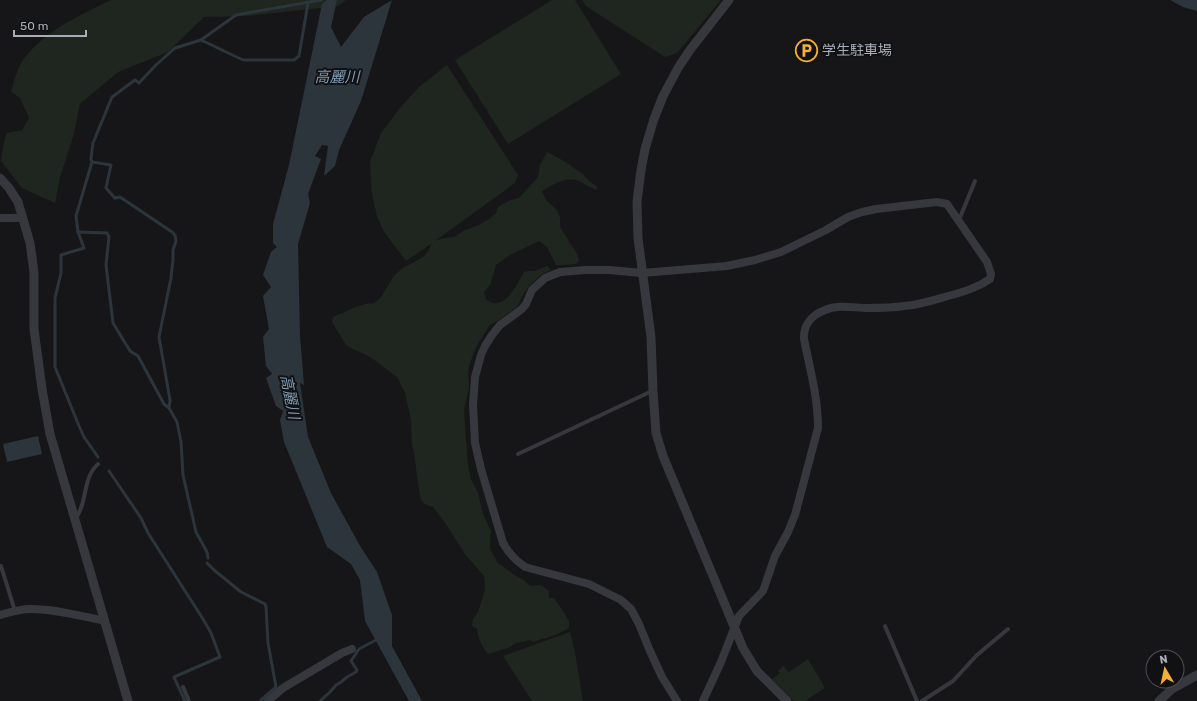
<svg xmlns="http://www.w3.org/2000/svg" width="1197" height="701" viewBox="0 0 1197 701" font-family="Rubik,'Noto Sans JP',sans-serif">
<rect width="100%" height="100%" fill="#161618"/>
<g fill="#1e261f">
<path d="M111,0H346L338,6L246,16L204,17L168,52L118,72L80,104L73,137L60,177L55,203L22,188L1,161L4,142L7,133L22,130L29,118L20,98L11,92C14,82 17,69 23,60C44,31 80,15 111,0Z"/>
<path d="M552,0H575L621,74L508,144L455,60Z"/>
<path d="M582,0H721L677,53L665,57L586,6Z"/>
<path d="M447,65L518,175L515,183L435,241L444,238L454,237L465,230L479,225L489,219L496,213L498,207L508,201L519,198L538,177L540,165L547,152L566,162L575,169L583,174L589,181L597,186L596,190C590,188 584,183 579,181C565,176 554,184 542,191L546,200L557,210L560,218V227L577,254L579,260L576,264L565,265H556L547,247L539,241L510,255L496,265L490,285L484,292L486,299C488,301 492,303 494,303C507,306 519,281 524,272L528,271H535L547,266L551,270L542,274L531,284L524,293L517,307L499,320L490,325L484,334L476,347L469,366L468,374L469,388L464,410L468,465L471,479L478,493L483,514L491,531L490,542V549L498,563L516,576L524,580L530,586L541,585L549,591V598H554L559,605L569,621V628C558,635 546,638 533,642L530,640L516,643L508,648L488,654C482,646 478,639 477,629L472,626L473,619L478,612L483,597L485,588L484,576L465,554L446,524L433,507L425,504L421,500L418,484L414,452L412,444L411,420L405,393L398,378L377,362L370,357L353,349L346,345L332,322L333,317C343,313 354,307 365,304C368,303 371,304 374,303C385,297 388,281 397,273C409,260 425,264 431,244L406,261L384,232L377,216L372,195L370,162L381,133L400,108L419,87Z"/>
<path d="M570,632L575,652L583,701H532L503,656Z"/>
<path d="M808,659L825,688L805,701H794L772,679L780,673L778,671L783,666L789,672Z"/>
</g>
<g fill="#2c353c">
<path d="M327,0H337L331,27L341,47L364,17L392,0L361,101L339,150L335,166L324,176L328,146L322,145L315,156L321,159L308,194L310,203L298,244L300,336L304,385L300,383L308,437L331,493L360,546L377,572L392,615V646L422,701H409L365,621L360,580L351,564L327,547L284,442L280,420L283,411L276,406L266,378L272,374L266,366L263,337L269,329L263,296L271,287L263,275L271,252L277,247L273,243V224L289,165L322,4Z"/>
<path d="M1170,0H1197V11L1183,7Z"/>
<path d="M38,436L42,454L7,462L3,444Z"/>
</g>
<g fill="none" stroke-linecap="round" stroke-linejoin="round">
<g stroke="#2c353c" stroke-width="3">
<path d="M201,40L236,15L321,0"/>
<path d="M92,162L76,216L78,232L84,248L61,255V273L55,298V367L79,426L84,437L98,457"/>
<path d="M78,232L107,233L109,237L106,265L113,323L130,351L138,356L164,404L169,408"/>
<path d="M109,471L141,518L148,533L203,619L211,633L220,657L174,677L185,701"/>
<path d="M208,558L207,552L196,532L183,475L181,442L177,422L169,408L170,400L159,337L171,278L173,260V250L176,241L175,235L172,232L120,197L115,198L106,188L111,165L92,162L91,159L93,143L112,97L135,80L139,83L156,65L175,48L201,40L243,60H294L299,56L308,3"/>
<path d="M207,563L214,570L241,592L265,604L266,607L268,643L276,687L261,700"/>
<path d="M320,701L330,692L336,685L341,682L347,677L356,672L357,670L351,661L359,649L378,639"/>
</g>
<g stroke="#37383d" stroke-width="4">
<path d="M959,220L975,181"/>
<path d="M518,454L652,391"/>
<path d="M75,519C88,503 82,478 98,464"/>
<path d="M1,566L15,611"/>
<path d="M885,626L917,701"/>
<path d="M183,687L189,701"/>
<path d="M922,701L953,681L977,655L1008,629"/>
</g>
<g stroke="#37383d" stroke-width="8">
<path d="M0,218H22"/>
<path d="M0,615C10,612 20,609 31,609C55,609 81,616 105,621"/>
<path d="M268,701L283,688L342,653L352,649"/>
<path d="M677,701L662,677L650,651L639,624L631,609L621,600L589,584L525,567C515,560 509,554 503,543L481,469L475,443L473,405L475,377L481,355L485,346L492,335L500,325L522,309L526,304L532,290L545,278L560,272L585,270H609L642,273L727,266L755,260L781,252L826,230L848,217L862,212L876,209L937,202L947,204L987,262L991,274L990,279C977,288 963,292 948,296C934,300 919,305 904,306C892,308 880,308 867,308C854,308 838,304 825,310C812,315 803,325 804,339C810,369 818,398 818,428L795,515L788,532L775,556L763,591L739,616L721,662L703,701"/>
</g>
<g stroke="#37383d" stroke-width="9">
<path d="M729,0L690,50L678,68L663,96L654,119L645,149L641,170L637,202L638,238L651,337L653,391L656,433L663,456L743,648L757,671L787,701"/>
<path d="M0,178L9,188L18,202L30,243L34,272V329L42,389L50,434L128,701"/>
<path d="M1159,701L1172,689L1197,675"/>
</g>
</g>
<defs>
<symbol id="parking-ring" viewBox="-11 -11 22 22"><circle r="9.5" fill="#111113" stroke="#f2b134" stroke-width="1.5"/><path d="M-3.5-5.5H1a3.5 3.5 0 0 1 0 7H-1V5.5H-3.5ZM-1-3.4V-.6H.8a1.4 1.4 0 0 0 0-2.8Z" fill="#f2b134"/></symbol>
</defs>
<g fill-rule="evenodd">
<use href="#parking-ring" x="794" y="38" width="25" height="25"/>
</g>
<g text-anchor="middle" stroke-width="4" stroke-linejoin="round" paint-order="stroke">
<g font-size="14" fill="#a8adb8" stroke="#111113" text-anchor="start">
<text x="822" y="55">学生駐車場</text>
</g>
<g font-size="15" font-style="italic" fill="#7f9bb3" stroke="#111113">
<text x="337" y="82">高麗川</text>
<text transform="translate(290 397) rotate(79)" y="5">高麗川</text>
</g>
</g>
<g transform="translate(1165 669) rotate(351)"><circle r="19" fill="#111113" stroke="#4d4f55"/>
<path d="M0-3L7 15L0 10L-7 15Z" fill="#f2b134"/>
<text y="-6" font-size="11" font-weight="bold" text-anchor="middle" fill="#a8adb8">N</text>
</g>
<path d="M14 30v6h72v-6" fill="none" stroke="#a8adb8" stroke-width="2"/>
<text x="20" y="30" font-size="12" fill="#a8adb8" stroke="#111113" stroke-width="3" paint-order="stroke">50 m</text>
</svg>
